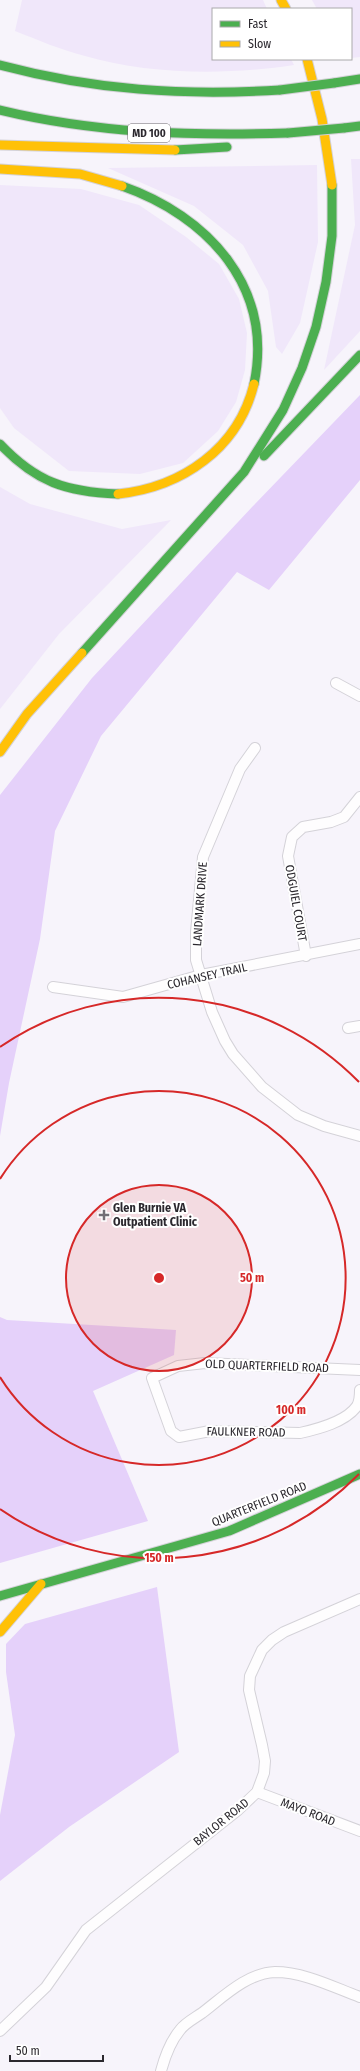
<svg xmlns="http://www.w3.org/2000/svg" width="360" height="2071" viewBox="0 0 360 2071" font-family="'Fira Sans Condensed',sans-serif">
<rect width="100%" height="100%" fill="#f7f4fb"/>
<g fill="#f0e7fa">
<path d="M22,0H263L267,9H213V59H291L294,65C228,75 149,75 85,56C61,50 38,40 15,31Z"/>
<path d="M312,0H360V57L351,58V9H317Z"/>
<path d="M351,159H360V331L324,370L355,225Z"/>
<path d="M317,165L318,242L300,323L282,354L276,347L268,291L243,245L194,206L108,168Z"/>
<path d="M0,185L81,189L139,205L186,237L219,264L239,299L247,333L245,370L236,402L218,431L183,463L140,474L69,471L14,428L0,408Z"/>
<path d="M0,487L30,504L122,529L171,520L59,634L0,709Z"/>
</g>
<g fill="#e5d1fa">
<path d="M360,395V480L269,590L237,572L101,736L55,831L40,939L9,1083L0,1136V795L92,678L253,506Z"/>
<path d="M0,1317L7,1320L176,1330L174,1355L93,1391L148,1521L0,1563Z"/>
<path d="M157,1587L179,1752L69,1827L0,1881V1815L15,1735L6,1672V1644L25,1624Z"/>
</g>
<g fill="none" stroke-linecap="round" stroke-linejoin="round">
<defs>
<g id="street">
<path d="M336,683L360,696"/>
<path d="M255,748L240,769L203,857L196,932V960L212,1012L225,1041L233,1054L262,1087L298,1115L324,1126L360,1136"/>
<path d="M306,956L288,856L292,837L303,827L331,822L344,817L360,797"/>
<path d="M53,987L123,997L201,975L360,944"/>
<path d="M348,1028L360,1026"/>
<path d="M360,1370L205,1363L178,1366L152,1378L171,1431L179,1437L210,1431L300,1433C318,1429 346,1422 357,1406C360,1401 360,1395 360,1390"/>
<path d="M257,1792L360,1831"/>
<path d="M0,2031L46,1987L86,1930L238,1810L257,1792L264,1773L265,1761L262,1745L249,1690L250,1676L262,1650L272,1640L284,1632L360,1599"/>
<path d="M161,2071C165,2056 170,2042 180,2030C185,2023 195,2018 202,2013C223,1997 247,1973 275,1972C304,1972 333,1987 360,1997"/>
</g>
<g id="fast">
<path d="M0,65C94,90 183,96 280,90"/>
<path d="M334,83L360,79"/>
<path d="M0,110C95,133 190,136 288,133"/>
<path d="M344,128L360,126"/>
<path d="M175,150L227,147"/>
<path d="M122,186C208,216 274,287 254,384"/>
<path d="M0,444C36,482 66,492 118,494"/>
<path d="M264,456L360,355"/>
<path d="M82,653L244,472L283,410L302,368L316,327L326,282L332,236V185"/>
<path d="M0,1596L229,1531L360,1474"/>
</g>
<g id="slow">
<path d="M281,0L286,9"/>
<path d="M307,59L322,119L332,185"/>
<path d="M0,145L175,150"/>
<path d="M0,169L80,174L122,186"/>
<path d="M118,494C182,487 238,449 254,384"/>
<path d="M0,752L27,714L82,653"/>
<path d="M0,1632L41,1584"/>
</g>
</defs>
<use href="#street" stroke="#d4d2d8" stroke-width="12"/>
<use href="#fast" stroke="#d4d2d8" stroke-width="11"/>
<use href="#slow" stroke="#d4d2d8" stroke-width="11"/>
<use href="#street" stroke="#fefdfe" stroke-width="10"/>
<use href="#fast" stroke="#4caf50" stroke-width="9"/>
<use href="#slow" stroke="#ffc107" stroke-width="9"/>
<defs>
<g id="fast-bridge">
<path d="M280,90L334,83"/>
<path d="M288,133L344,128"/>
</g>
</defs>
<use href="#fast-bridge" stroke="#d1d0d4" stroke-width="11" stroke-linecap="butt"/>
<use href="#fast-bridge" stroke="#4caf50" stroke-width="9"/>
</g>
<circle cx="159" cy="1278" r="93" fill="#d62828" fill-opacity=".12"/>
<g fill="none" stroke="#d62828" stroke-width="2">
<circle cx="159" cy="1278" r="93"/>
<path d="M0 1179A187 187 0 1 1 0 1377"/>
<path d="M359 1474A280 280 0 0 1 0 1509M0 1047A280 280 0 0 1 359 1082"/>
</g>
<path fill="#726f76" stroke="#fff" stroke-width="1.5" d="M102 1209h4v4h4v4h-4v4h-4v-4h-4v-4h4z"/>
<g text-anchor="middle" stroke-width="4" stroke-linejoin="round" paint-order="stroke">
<rect fill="#fff" stroke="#6b686d" stroke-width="1" x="128" y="124" width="42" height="18" rx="3"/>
<g font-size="11" font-weight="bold" fill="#2b282e">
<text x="149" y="137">MD 100</text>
</g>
<g font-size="12" fill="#2b282e" stroke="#fff">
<text transform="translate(296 903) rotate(80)" y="4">ODGUIEL COURT</text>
<text transform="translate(200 904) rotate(-86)" y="4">LANDMARK DRIVE</text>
<text transform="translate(207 976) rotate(-13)" y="4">COHANSEY TRAIL</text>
<text transform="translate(267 1366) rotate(2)" y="4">OLD QUARTERFIELD ROAD</text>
<text transform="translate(246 1432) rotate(1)" y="4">FAULKNER ROAD</text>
<text transform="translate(259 1504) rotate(-22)" y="4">QUARTERFIELD ROAD</text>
<text transform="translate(308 1812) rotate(21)" y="4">MAYO ROAD</text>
<text transform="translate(221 1822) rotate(-39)" y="4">BAYLOR ROAD</text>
</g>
<g font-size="12" font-weight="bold" fill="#2b282e" stroke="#fff" text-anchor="start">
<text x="113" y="1212">Glen Burnie VA<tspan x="113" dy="14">Outpatient Clinic</tspan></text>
</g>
</g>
<circle cx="159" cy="1278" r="6" fill="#d62828" stroke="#fff" stroke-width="2"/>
<g font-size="12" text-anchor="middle" font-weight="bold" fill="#d62828" stroke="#fff" stroke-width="4" stroke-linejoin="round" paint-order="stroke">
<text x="252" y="1282">50 m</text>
<text x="291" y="1414">100 m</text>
<text x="159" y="1562">150 m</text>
</g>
<rect x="212" y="8" width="140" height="52" fill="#ffffff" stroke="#aaa9ab"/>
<rect x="220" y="21" width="20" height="6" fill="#4caf50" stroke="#aaa9ab"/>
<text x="248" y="28" font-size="12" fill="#2b282e">Fast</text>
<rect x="220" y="41" width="20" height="6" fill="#ffc107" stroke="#aaa9ab"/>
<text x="248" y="48" font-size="12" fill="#2b282e">Slow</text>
<path d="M10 2055v6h93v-6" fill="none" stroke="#2b282e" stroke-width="2"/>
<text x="16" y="2055" font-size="12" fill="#2b282e" stroke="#ffffff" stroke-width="3" paint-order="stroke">50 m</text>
</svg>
